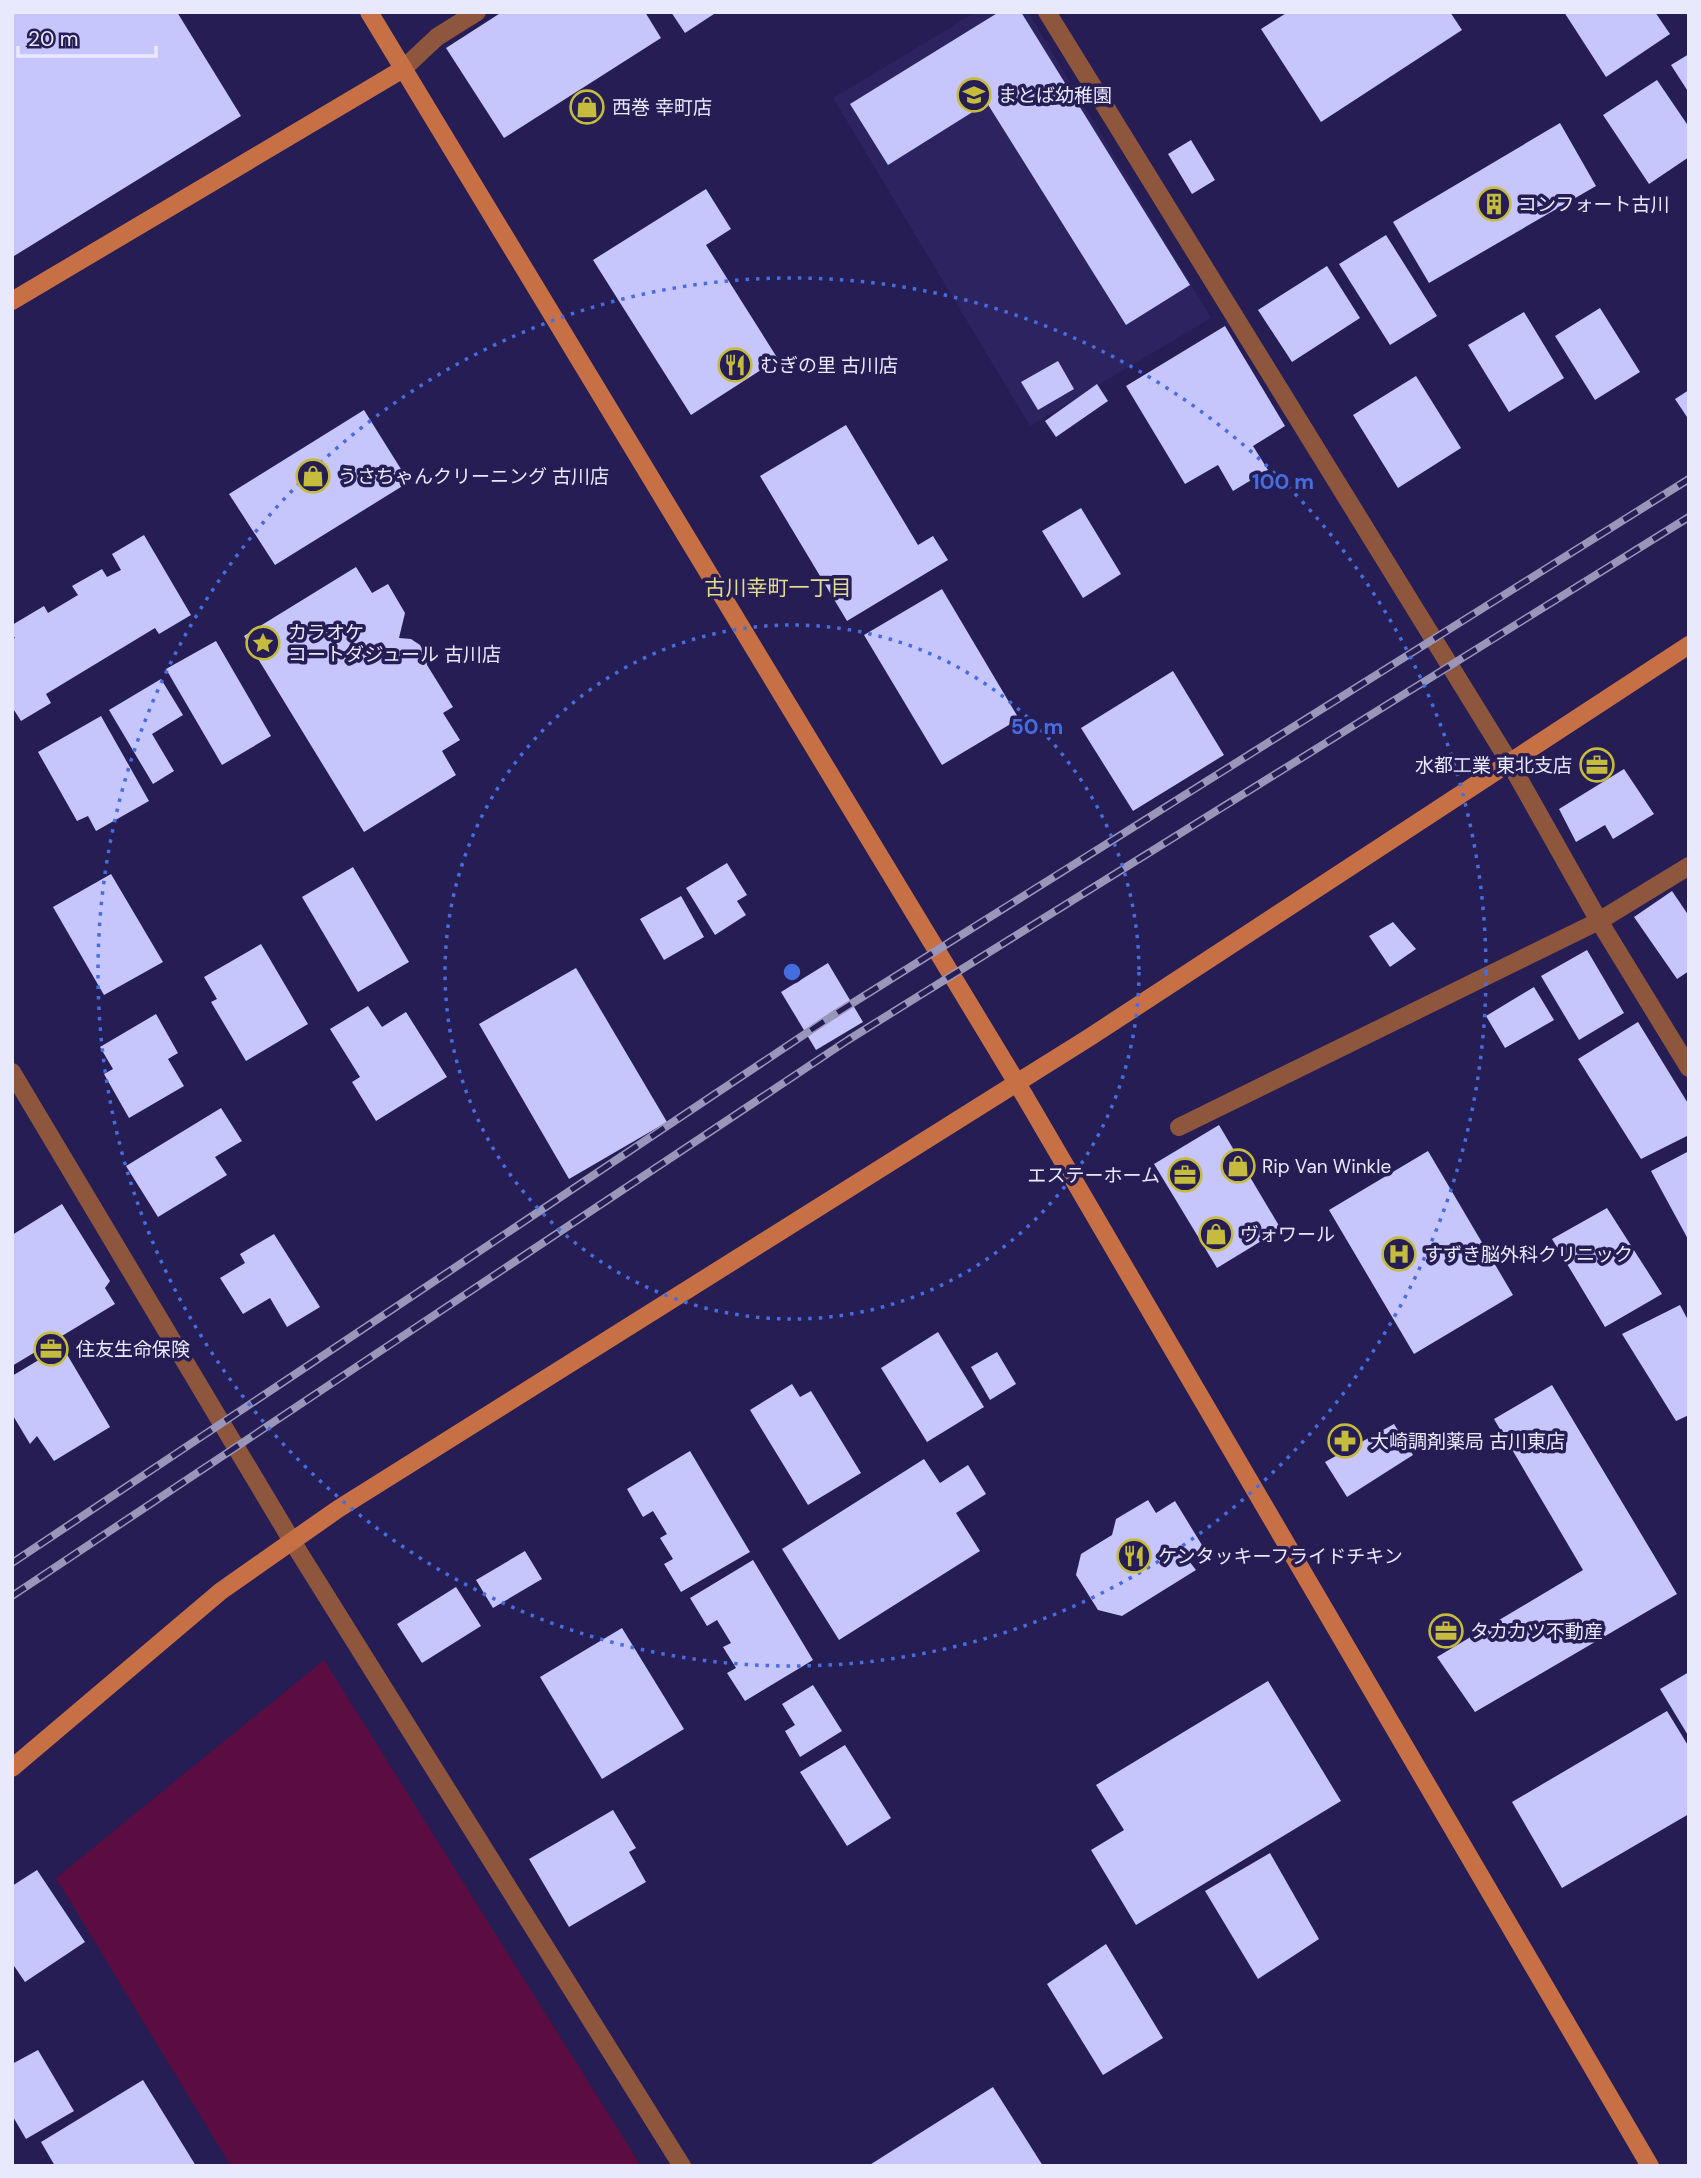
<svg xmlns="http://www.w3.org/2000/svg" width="1701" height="2178" viewBox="0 0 1701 2178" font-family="'DM Sans','Noto Sans JP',sans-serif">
<rect width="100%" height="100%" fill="#251d53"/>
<path fill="#2d2361" d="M976,12H1028L1211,318L1030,426L833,98Z"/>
<path fill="#5b0d41" d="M324,1660L641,2166H231L56,1878Z"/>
<g fill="#c6c5fc">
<path d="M12,12H177L241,116L14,256L12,253Z"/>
<path d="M502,12H645L661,38L504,138L446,48Z"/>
<path d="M671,12H717L685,33Z"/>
<path d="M999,12H1021L1190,285L1126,325L987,103L888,165L850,104Z"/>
<path d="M1288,12H1450L1462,30L1321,122L1261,29Z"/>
<path d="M1564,12H1655L1670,34L1606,77Z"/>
<path d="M1689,54V93L1671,65Z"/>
<path d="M1657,80L1689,127V157L1649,184L1603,115Z"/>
<path d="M1560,123L1596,186L1429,283L1393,222Z"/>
<path d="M1191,140L1215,180L1192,194L1168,154Z"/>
<path d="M706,189L731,229L706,245L778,359L691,415L593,260Z"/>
<path d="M1386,235L1437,316L1390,345L1339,264Z"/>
<path d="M1327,266L1360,318L1292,362L1258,310Z"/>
<path d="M1600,308L1640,372L1595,400L1555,336Z"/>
<path d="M1524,312L1564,378L1509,412L1468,345Z"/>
<path d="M1225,326L1285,426L1253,446L1268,470L1233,491L1218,465L1185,484L1126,386Z"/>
<path d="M1058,361L1074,389L1038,410L1021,382Z"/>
<path d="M1416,376L1461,448L1398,488L1353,415Z"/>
<path d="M1097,384L1108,401L1056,437L1045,421Z"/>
<path d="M1689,390V420L1675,399Z"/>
<path d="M364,410L409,482L275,565L229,494Z"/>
<path d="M846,425L918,545L933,536L948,560L847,621L760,476Z"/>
<path d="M1081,508L1121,574L1083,598L1042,531Z"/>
<path d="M144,535L191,615L159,634L155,628L46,694L51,703L21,721L12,707V639L15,638L12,634V625L44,606L48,613L78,595L72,586L102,569L107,577L121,570L112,554Z"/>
<path d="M356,567L372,593L388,584L405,613L399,638L411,639L420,645L426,655L427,665L453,707L443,713L460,740L442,751L456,775L364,832L244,636Z"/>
<path d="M942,589L1019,719L942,765L864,635Z"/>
<path d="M216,641L271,736L222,765L166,669Z"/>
<path d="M1173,671L1224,755L1133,811L1081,728Z"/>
<path d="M161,679L183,715L152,734L174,771L153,784L109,710Z"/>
<path d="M101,716L149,801L96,831L88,816L77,821L38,752Z"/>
<path d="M1624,769L1654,814L1613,839L1605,825L1576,842L1559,809Z"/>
<path d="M727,863L747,895L737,901L746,915L715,935L686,888Z"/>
<path d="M353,867L409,962L358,992L302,897Z"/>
<path d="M111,874L163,962L104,995L53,907Z"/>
<path d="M1672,891L1689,916V971L1677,979L1634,917Z"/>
<path d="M681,896L704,937L664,960L640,919Z"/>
<path d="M1393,922L1416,949L1390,967L1369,936Z"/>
<path d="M261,944L308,1024L246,1061L211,1002L217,999L204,977Z"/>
<path d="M1587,950L1624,1013L1579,1040L1541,976Z"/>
<path d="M828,963L863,1022L816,1050L781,992Z"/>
<path d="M576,968L667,1122L569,1179L479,1024Z"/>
<path d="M1534,987L1554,1020L1505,1048L1486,1016Z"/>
<path d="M368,1006L382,1027L406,1012L447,1077L376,1121L352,1082L360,1077L330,1029Z"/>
<path d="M156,1014L178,1053L168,1059L184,1086L129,1118L104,1074L113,1069L100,1047Z"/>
<path d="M1638,1022L1689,1105V1135L1641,1159L1578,1059Z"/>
<path d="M221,1108L242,1141L215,1157L227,1175L158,1217L126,1166Z"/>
<path d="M1219,1125L1281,1229L1217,1268L1154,1164Z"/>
<path d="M1428,1151L1513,1295L1414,1354L1329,1210Z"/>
<path d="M1689,1151V1241L1651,1171Z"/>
<path d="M62,1204L110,1281L105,1288L115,1304L12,1366V1235Z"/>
<path d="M1607,1208L1662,1294L1605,1327L1552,1239Z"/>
<path d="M274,1234L320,1307L287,1327L270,1298L243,1314L220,1278L245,1263L240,1254Z"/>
<path d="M1680,1305L1689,1322V1415L1676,1421L1622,1334Z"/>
<path d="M938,1332L984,1407L927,1442L881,1368Z"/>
<path d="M62,1346L110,1427L54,1461L37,1436L30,1444L12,1414V1376Z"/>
<path d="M997,1352L1016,1384L990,1400L971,1367Z"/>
<path d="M792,1384L800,1397L811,1391L861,1473L808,1505L750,1410Z"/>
<path d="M1552,1385L1677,1594L1475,1712L1437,1657L1583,1570L1494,1419Z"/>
<path d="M1394,1424L1413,1455L1347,1497L1325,1462Z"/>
<path d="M690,1451L750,1552L681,1592L664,1564L673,1559L660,1538L667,1534L653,1511L643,1517L627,1489Z"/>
<path d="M924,1459L940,1483L968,1465L986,1494L956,1513L980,1551L839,1640L782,1549Z"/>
<path d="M1148,1500L1156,1513L1175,1501L1205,1550L1189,1561L1196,1570L1122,1616L1098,1610L1076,1575L1081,1554L1112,1535L1116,1519Z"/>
<path d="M525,1551L542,1579L493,1608L476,1580Z"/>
<path d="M753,1560L813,1660L745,1701L727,1673L736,1668L723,1647L731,1643L717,1620L707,1626L690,1598Z"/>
<path d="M456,1587L481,1626L422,1663L397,1624Z"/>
<path d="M622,1628L684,1729L602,1779L540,1677Z"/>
<path d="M1689,1672V1737L1660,1689Z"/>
<path d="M1268,1681L1341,1801L1136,1925L1091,1850L1124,1830L1096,1785Z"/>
<path d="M813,1685L842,1731L800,1757L785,1731L795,1725L782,1704Z"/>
<path d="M1667,1711L1689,1747V1814L1562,1888L1512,1802Z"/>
<path d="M845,1745L891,1818L847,1846L800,1772Z"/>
<path d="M613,1810L636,1848L629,1852L646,1882L569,1927L529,1859Z"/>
<path d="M1270,1853L1319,1939L1258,1979L1205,1891Z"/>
<path d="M37,1870L85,1942L25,1982L12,1963V1886Z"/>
<path d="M1106,1944L1163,2038L1103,2075L1047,1984Z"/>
<path d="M38,2050L74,2111L26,2139L12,2115V2064Z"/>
<path d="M143,2080L196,2166H55L41,2142Z"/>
<path d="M993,2087L1043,2166H868Z"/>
</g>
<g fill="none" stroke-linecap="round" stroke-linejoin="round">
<g stroke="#8e573d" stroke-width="18">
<path d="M1047,12L1510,763L1599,921L1689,1068"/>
<path d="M403,69L437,37L477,12"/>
<path d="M12,1072L292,1541L682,2166"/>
<path d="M1179,1127L1599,921L1689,866"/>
</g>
<g stroke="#c87045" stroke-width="18">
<path d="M369,12L1017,1083L1650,2166"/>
<path d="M12,301L403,69"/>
<path d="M12,1768L221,1591L338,1509L1090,1037L1689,645"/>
</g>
<defs>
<g id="rail">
<path d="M12,1563L832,1016L1689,479"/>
<path d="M12,1596L848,1040L1689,517"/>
</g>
</defs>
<use href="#rail" stroke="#9996b9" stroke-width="8"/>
<use href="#rail" stroke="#251d53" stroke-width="5" stroke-dasharray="16" stroke-linecap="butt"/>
</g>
<g fill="none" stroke="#466de0" stroke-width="3.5" stroke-dasharray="3.5 7">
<circle cx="792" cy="972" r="347"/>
<circle cx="792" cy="972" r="694"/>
</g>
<defs>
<symbol id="school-ring" viewBox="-11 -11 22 22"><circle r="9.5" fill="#251d53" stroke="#c5bc3d" stroke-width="1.5"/><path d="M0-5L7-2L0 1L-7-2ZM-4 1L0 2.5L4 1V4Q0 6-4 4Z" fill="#c5bc3d"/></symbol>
<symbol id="shop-ring" viewBox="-11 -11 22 22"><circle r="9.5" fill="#251d53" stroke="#c5bc3d" stroke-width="1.5"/><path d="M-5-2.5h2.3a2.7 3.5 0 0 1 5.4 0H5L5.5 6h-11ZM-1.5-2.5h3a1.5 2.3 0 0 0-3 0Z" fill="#c5bc3d"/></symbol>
<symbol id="building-ring" viewBox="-11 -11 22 22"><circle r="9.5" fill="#251d53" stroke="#c5bc3d" stroke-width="1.5"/><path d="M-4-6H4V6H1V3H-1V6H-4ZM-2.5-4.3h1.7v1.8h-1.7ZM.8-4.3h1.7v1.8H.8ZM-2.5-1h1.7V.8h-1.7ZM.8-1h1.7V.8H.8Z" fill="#c5bc3d"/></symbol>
<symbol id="restaurant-ring" viewBox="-11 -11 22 22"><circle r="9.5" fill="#251d53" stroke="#c5bc3d" stroke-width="1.5"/><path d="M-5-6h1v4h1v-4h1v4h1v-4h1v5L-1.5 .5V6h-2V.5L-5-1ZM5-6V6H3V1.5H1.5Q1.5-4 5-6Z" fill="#c5bc3d"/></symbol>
<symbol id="sight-ring" viewBox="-11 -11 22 22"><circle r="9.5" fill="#251d53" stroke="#c5bc3d" stroke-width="1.5"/><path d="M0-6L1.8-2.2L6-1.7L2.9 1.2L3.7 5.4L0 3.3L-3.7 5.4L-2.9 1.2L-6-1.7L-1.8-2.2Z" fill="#c5bc3d"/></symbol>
<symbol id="office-ring" viewBox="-11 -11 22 22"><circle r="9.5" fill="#251d53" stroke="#c5bc3d" stroke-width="1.5"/><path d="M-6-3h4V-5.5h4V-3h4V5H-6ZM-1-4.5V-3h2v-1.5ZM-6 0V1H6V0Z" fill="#c5bc3d"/></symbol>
<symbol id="hospital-ring" viewBox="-11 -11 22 22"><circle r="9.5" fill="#251d53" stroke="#c5bc3d" stroke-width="1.5"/><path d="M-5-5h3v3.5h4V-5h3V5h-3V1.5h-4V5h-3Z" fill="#c5bc3d"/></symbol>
<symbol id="pharmacy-ring" viewBox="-11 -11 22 22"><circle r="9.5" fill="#251d53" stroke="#c5bc3d" stroke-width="1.5"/><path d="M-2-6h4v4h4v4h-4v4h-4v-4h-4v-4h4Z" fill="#c5bc3d"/></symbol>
</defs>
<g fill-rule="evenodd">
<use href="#school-ring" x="955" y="76" width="38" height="38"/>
<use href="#shop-ring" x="568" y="88" width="38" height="38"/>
<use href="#building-ring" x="1475" y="185" width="38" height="38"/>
<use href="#restaurant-ring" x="716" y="346" width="38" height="38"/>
<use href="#shop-ring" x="294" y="457" width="38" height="38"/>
<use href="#sight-ring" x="244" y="624" width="38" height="38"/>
<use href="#office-ring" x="1578" y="746" width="38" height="38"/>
<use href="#shop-ring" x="1219" y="1147" width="38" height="38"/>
<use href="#office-ring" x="1166" y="1156" width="38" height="38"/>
<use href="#shop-ring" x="1197" y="1215" width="38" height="38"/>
<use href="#hospital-ring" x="1380" y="1235" width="38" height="38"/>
<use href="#office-ring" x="32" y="1330" width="38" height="38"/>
<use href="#pharmacy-ring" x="1326" y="1422" width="38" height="38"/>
<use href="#restaurant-ring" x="1115" y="1537" width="38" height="38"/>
<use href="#office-ring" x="1427" y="1612" width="38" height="38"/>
</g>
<g text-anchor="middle" stroke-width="7" stroke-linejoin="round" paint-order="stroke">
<g font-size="19" fill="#e9e9fe" stroke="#251d53" text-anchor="start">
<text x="998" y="102">まとば幼稚園</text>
<text x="612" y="114">西巻 幸町店</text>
<text x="1518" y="211">コンフォート古川</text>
<text x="760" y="372">むぎの里 古川店</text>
<text x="338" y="483">うさちゃんクリーニング 古川店</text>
<text x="288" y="639">カラオケ<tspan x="288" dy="22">コートダジュール 古川店</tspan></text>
<text x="1572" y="772" text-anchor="end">水都工業 東北支店</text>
<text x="1262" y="1173">Rip Van Winkle</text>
<text x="1160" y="1182" text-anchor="end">エステーホーム</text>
<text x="1240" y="1241">ヴォワール</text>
<text x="1424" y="1261">すずき脳外科クリニック</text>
<text x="76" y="1356">住友生命保険</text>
<text x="1370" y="1448">大崎調剤薬局 古川東店</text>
<text x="1158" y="1563">ケンタッキーフライドチキン</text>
<text x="1470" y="1638">タカカツ不動産</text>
</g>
<g font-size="21" fill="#e2dd8e" stroke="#251d53">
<text x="778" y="595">古川幸町一丁目</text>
</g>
</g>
<circle cx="792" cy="972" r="10" fill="#466de0" stroke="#251d53" stroke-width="3.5"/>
<g font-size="21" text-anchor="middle" font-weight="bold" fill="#466de0" stroke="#251d53" stroke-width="7" stroke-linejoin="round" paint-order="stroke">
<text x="1283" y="489">100 m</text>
<text x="1037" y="734">50 m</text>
</g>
<rect width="1701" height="2178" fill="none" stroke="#e9e9fe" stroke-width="28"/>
<path d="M18 46v10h138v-10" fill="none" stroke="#e9e9fe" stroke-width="3.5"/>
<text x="28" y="46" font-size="21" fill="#e9e9fe" stroke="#251d53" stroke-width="5" paint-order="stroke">20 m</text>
</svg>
